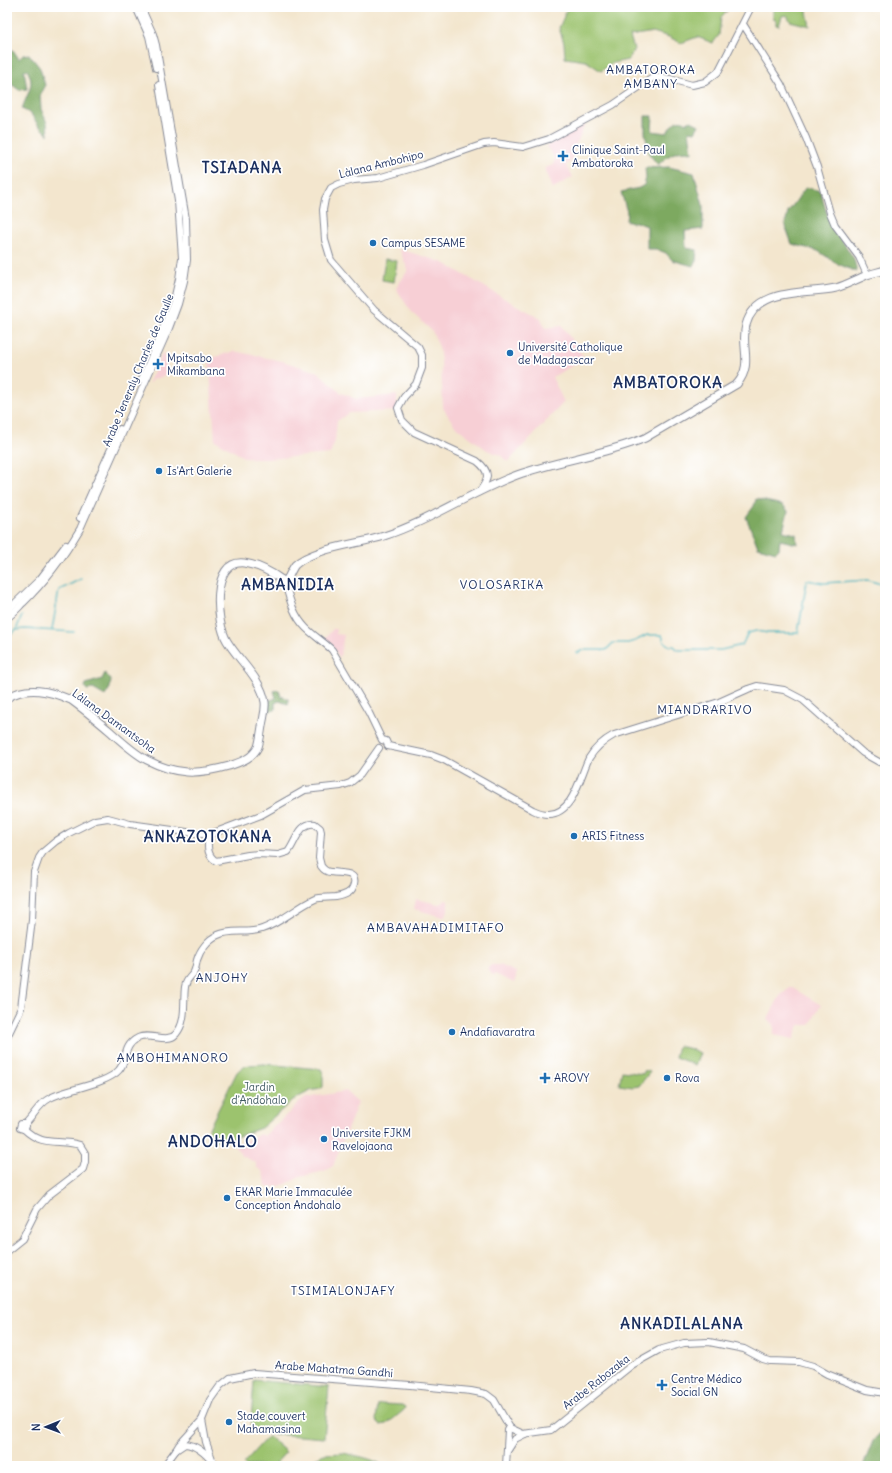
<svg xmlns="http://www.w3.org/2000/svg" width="892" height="1473" viewBox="0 0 892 1473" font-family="Delius,sans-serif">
<rect width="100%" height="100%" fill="#fff"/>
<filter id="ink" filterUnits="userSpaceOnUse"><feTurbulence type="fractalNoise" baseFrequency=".025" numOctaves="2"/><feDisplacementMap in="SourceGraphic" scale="8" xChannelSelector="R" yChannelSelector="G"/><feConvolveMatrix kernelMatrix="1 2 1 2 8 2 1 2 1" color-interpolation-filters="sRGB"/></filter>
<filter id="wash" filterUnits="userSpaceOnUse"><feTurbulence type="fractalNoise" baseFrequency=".012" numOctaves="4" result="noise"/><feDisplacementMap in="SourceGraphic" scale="16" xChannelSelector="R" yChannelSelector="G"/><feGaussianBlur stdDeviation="0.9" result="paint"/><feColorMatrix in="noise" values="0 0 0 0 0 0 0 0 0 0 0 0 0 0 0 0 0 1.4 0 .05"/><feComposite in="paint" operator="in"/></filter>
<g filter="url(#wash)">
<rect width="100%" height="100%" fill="#f3e6ce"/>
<g fill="#f7cfd5">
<path d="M585,124L573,152L572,160L566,165L573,177L552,189L545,168L553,165L555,159L547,146Z"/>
<path d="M399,249L442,262L514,304L541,318L545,328L562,326L585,359L552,377L564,402L508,462L500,455L487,450L455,426L443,408L441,362L439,347L432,331L411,312L396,288L408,270Z"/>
<path d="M234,351L282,361L318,372L340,392L356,399L397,395V411L349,413L337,421L335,441L330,454L267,459L245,458L215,440L209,359Z"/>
<path d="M163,352L169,375L154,379L148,384Z"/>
<path d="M333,629H336V634L344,635L340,658L331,644L325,638Z"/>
<path d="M416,899L438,904L443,903L444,900H448V911L444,917L414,909Z"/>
<path d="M491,965H500L516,972V977L514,983L495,974L493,975L487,969Z"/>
<path d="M791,987L821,1005L810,1025H799L794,1039L774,1035V1024L767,1020L780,996Z"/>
<path d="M346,1091L358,1102L333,1166L324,1171L300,1177L286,1184L270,1188L265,1186L266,1183L262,1171L256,1167V1163L243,1156L242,1157L235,1145L261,1134L264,1136L300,1102L306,1098Z"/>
</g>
<g fill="#9cc36e" stroke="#5c7966">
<path d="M568,7H729L728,10L721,17L719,35L713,43L697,37L681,43L669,37L653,32L630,36L634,49L628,60L613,63L601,71L586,61L565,58L564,43L559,28Z"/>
<path d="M776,7H810L807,8V12L810,26L790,21L787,15L782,16L779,26L776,25V20L773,19V9Z"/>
<path d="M385,259L397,261L394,282L382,280Z"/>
<path d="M678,1046L691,1049L700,1053L695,1065L675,1057Z"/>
<path d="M264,1064L321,1069L323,1073V1087L320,1089L310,1091L293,1100L261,1128L222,1142L210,1137L208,1133L209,1128L237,1072C245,1063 254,1065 264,1064Z"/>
<path d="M645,1070L650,1072L639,1086L633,1087L619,1085L622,1071L643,1074Z"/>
<path d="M254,1380L329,1387L324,1438L250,1432Z"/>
<path d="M382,1404L402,1405L405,1407L404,1410L387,1424L380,1425L376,1421L378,1405Z"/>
<path d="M268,1436L286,1452L273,1466H246L243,1464Z"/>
<path d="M343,1453C357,1456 372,1458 384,1466H298L324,1454Z"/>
</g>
<g fill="#7da961" stroke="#4c6c60">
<path d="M7,47L13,50L19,59L23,55L29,54L40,68L45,85L40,94L41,109L47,123L48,135L38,125L31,114L22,109C27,93 36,85 27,70H24L27,89L19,90L11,84L7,69Z"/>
<path d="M645,116H653L652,131L667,133C671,125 677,116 687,123L691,121L699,125L695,132L689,131L692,152C676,149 669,155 658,165L649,154L645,133Z"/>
<path d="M669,167L694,173L703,205V229L685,231L686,248L697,250L696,261L693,266L672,260L666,253L656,249H647V226L636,222L632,223L626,221L627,212L621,192L639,188L644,185L646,178L645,168Z"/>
<path d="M806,187L820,191L829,220L854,259L857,272L838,264L818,251L792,244L785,225L788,212Z"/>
<path d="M756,499L783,505L788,511L783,531L796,534L797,544L780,540L779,549L776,552L758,547L746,517L754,506Z"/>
<path d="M105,673L111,680L110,688L105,696L93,689L87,690L85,687L86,684L102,679Z"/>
<path d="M279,690L281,697H284L289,700L288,704L279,701L275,703V710L269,711L268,701L276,698L274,691Z"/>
<path d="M882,1431H885V1466H863L873,1441Z"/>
</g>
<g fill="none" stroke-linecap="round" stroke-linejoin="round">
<g stroke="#3fafb8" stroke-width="1.5">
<path d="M16,630L25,629L74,632"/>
<path d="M52,630L59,590L81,579"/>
<path d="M7,638L16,630L22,616"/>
<path d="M577,653L584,650H606L613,643H628L635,641L647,635H662L664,642L670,646H674L678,650H721L742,645L748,633L756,631L768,633H798L807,580L824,583L867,580L885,585V584"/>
</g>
</g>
</g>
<g filter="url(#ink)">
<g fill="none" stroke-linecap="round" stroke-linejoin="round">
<defs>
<g id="tertiary">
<path d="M136,7L149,36L156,68"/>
<path d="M743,24L781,84L806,138L817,167L830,213L835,225L859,257L867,275"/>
<path d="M142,379L173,304L179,279L182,258L178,201L159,85"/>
<path d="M479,492C489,479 491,472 477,461L414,432L402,420L398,408L404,397L416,384L422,368V355L418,347L374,310L331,260L325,240L323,210L325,199L331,188L339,184L354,180L378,178L423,165L484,144L494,143L523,147L549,139L613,105L654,77L670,79L692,85L705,82L718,72L751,7"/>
<path d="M80,518L120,429"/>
<path d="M286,586C290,601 294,616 306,628C314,636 324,642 332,650L369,713L382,740L386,741L388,746"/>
<path d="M7,611L40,579L66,545"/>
<path d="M7,618C13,614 18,608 23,603C46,581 64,556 80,529L169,328L178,304L184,281L187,260L186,219L156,45L153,34L141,7"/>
<path d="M388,746L431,755L444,760L533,810C537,812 543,814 548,814C573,815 580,776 589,758C595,748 603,741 614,735L719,702L748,689L757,686L764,687L784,690L803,700L863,753L879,762L885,764"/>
<path d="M7,1037L21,1008L32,920L34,872L39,858L43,852L56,841L69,833L95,820L108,818L130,824L208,835L261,815L305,790L341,786L350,783L360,775L379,748"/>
<path d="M25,1124L26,1126L24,1129L20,1128L21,1124H25C34,1116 38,1104 50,1098C67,1089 107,1084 119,1070C128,1060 122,1046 138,1038C149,1032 168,1044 176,1034C187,1021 183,1002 185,987C186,979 191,977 194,972C196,968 196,964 197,960C200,950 208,939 218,935C231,929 248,934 262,929C281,923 297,907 315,899C321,897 329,898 336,897C342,896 351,893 353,887C360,870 339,874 331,872C327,872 323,869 321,866L319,858L321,832L320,828L315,824C299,822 296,842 288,852L278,855L258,854L248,855L216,861C206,855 208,845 208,835"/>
<path d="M7,1251L22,1239L37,1209L49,1195L83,1169L85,1162V1153L80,1145C57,1138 44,1148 24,1129"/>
<path d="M202,1420L206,1442L212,1459"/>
<path d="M510,1428L523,1434L551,1430L632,1365L659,1350L684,1343L709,1342L744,1349L763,1359L770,1361L799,1362L813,1366L827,1374L867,1390L885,1393"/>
<path d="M176,1450L179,1445L202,1420L210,1400L220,1386L230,1378L254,1373L410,1385L471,1391L486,1394L494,1400L510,1428"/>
<path d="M508,1450L515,1439L525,1434"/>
<path d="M164,1466L176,1450L185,1444C197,1445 207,1455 214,1464"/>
<path d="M506,1466L508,1430L510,1428"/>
</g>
<g id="secondary">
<path d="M288,578C290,574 292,569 295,565C313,548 360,544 384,536C430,521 471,492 517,475C558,460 604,455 645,438L737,384C754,364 740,346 746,325C757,286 805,295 836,288C847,285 857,279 867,275C873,273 879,272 885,270"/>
<path d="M282,580V584L287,586L290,583L288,578"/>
<path d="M7,698C27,685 50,691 71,700C85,710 98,721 111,732C122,742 134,753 147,760C176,775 197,775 229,766C240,762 252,759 258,747C260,741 261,732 262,726C263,718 266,711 265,702C261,678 239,661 227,641C216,623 210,559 244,563C258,565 271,572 282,580"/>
</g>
</defs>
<use href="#tertiary" stroke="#878a96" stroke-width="8"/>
<use href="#secondary" stroke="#878a96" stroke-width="9"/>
<use href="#tertiary" stroke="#fff" stroke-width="6"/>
<use href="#secondary" stroke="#fff" stroke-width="7"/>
</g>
</g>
<g fill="#1f6fb2" stroke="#fff" stroke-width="1.5">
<path d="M561 150h4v4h4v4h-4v4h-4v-4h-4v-4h4z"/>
<circle cx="373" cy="243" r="4"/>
<circle cx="510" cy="353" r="4"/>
<path d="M156 358h4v4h4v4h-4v4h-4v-4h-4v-4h4z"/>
<circle cx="159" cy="471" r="4"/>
<circle cx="574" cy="836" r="4"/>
<circle cx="452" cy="1032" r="4"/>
<path d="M543 1072h4v4h4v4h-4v4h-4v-4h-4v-4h4z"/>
<circle cx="667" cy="1078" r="4"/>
<circle cx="324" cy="1139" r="4"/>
<circle cx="227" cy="1198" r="4"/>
<path d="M660 1379h4v4h4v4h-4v4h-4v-4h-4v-4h4z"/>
<circle cx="229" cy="1422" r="4"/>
</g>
<g text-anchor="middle" stroke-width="3.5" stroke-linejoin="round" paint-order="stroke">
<g font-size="11" fill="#1b2f5e" stroke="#fff" text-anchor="start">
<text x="572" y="154">Clinique Saint-Paul<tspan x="572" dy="13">Ambatoroka</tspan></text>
<text x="381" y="247">Campus SESAME</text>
<text x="518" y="351">Université Catholique<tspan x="518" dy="13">de Madagascar</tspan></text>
<text x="167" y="362">Mpitsabo<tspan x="167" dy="13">Mikambana</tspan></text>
<text x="167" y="475">Is'Art Galerie</text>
<text x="582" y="840">ARIS Fitness</text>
<text x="460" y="1036">Andafiavaratra</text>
<text x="554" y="1082">AROVY</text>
<text x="675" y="1082">Rova</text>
<text x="332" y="1137">Universite FJKM<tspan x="332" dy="13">Ravelojaona</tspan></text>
<text x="235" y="1196">EKAR Marie Immaculée<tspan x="235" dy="13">Conception Andohalo</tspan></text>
<text x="671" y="1383">Centre Médico<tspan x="671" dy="13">Social GN</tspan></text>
<text x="237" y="1420">Stade couvert<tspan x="237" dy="13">Mahamasina</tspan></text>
</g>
<g font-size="11" fill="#1b2f5e" stroke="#fff">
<text transform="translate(381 164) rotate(-14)" y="4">Làlana Ambohipo</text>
<text transform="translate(138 370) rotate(-67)" y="4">Arabe Jeneraly Charles de Gaulle</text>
<text transform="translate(114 721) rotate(36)" y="4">Làlana Damantsoha</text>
<text transform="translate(334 1369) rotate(4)" y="4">Arabe Mahatma Gandhi</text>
<text transform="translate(596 1382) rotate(-38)" y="4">Arabe Rabozaka</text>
</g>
<g font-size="11" fill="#425b63" stroke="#fff">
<text x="259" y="1091">Jardin<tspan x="259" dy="13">d'Andohalo</tspan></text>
</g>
<g font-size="12" letter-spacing="1" fill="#1b2f5e" stroke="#fff">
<text x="651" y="74">AMBATOROKA<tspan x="651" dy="14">AMBANY</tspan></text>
<text x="502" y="589">VOLOSARIKA</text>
<text x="705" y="714">MIANDRARIVO</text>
<text x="436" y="932">AMBAVAHADIMITAFO</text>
<text x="222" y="982">ANJOHY</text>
<text x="173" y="1062">AMBOHIMANORO</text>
<text x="343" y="1295">TSIMIALONJAFY</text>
</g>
<g font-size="15" font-weight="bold" letter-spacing="1" fill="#1b2f5e" stroke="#fff">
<text x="242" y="173">TSIADANA</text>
<text x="668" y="388">AMBATOROKA</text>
<text x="288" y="590">AMBANIDIA</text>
<text x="208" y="842">ANKAZOTOKANA</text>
<text x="213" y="1147">ANDOHALO</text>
<text x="682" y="1329">ANKADILALANA</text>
</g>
</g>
<rect width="892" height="1473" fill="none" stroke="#fff" stroke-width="24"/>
<g transform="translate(46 1427) rotate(269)" stroke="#ffffff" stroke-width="3" paint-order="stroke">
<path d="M0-3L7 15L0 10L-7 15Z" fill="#1b2f5e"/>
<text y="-6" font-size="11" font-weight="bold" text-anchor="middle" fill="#1b2f5e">N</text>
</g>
</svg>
